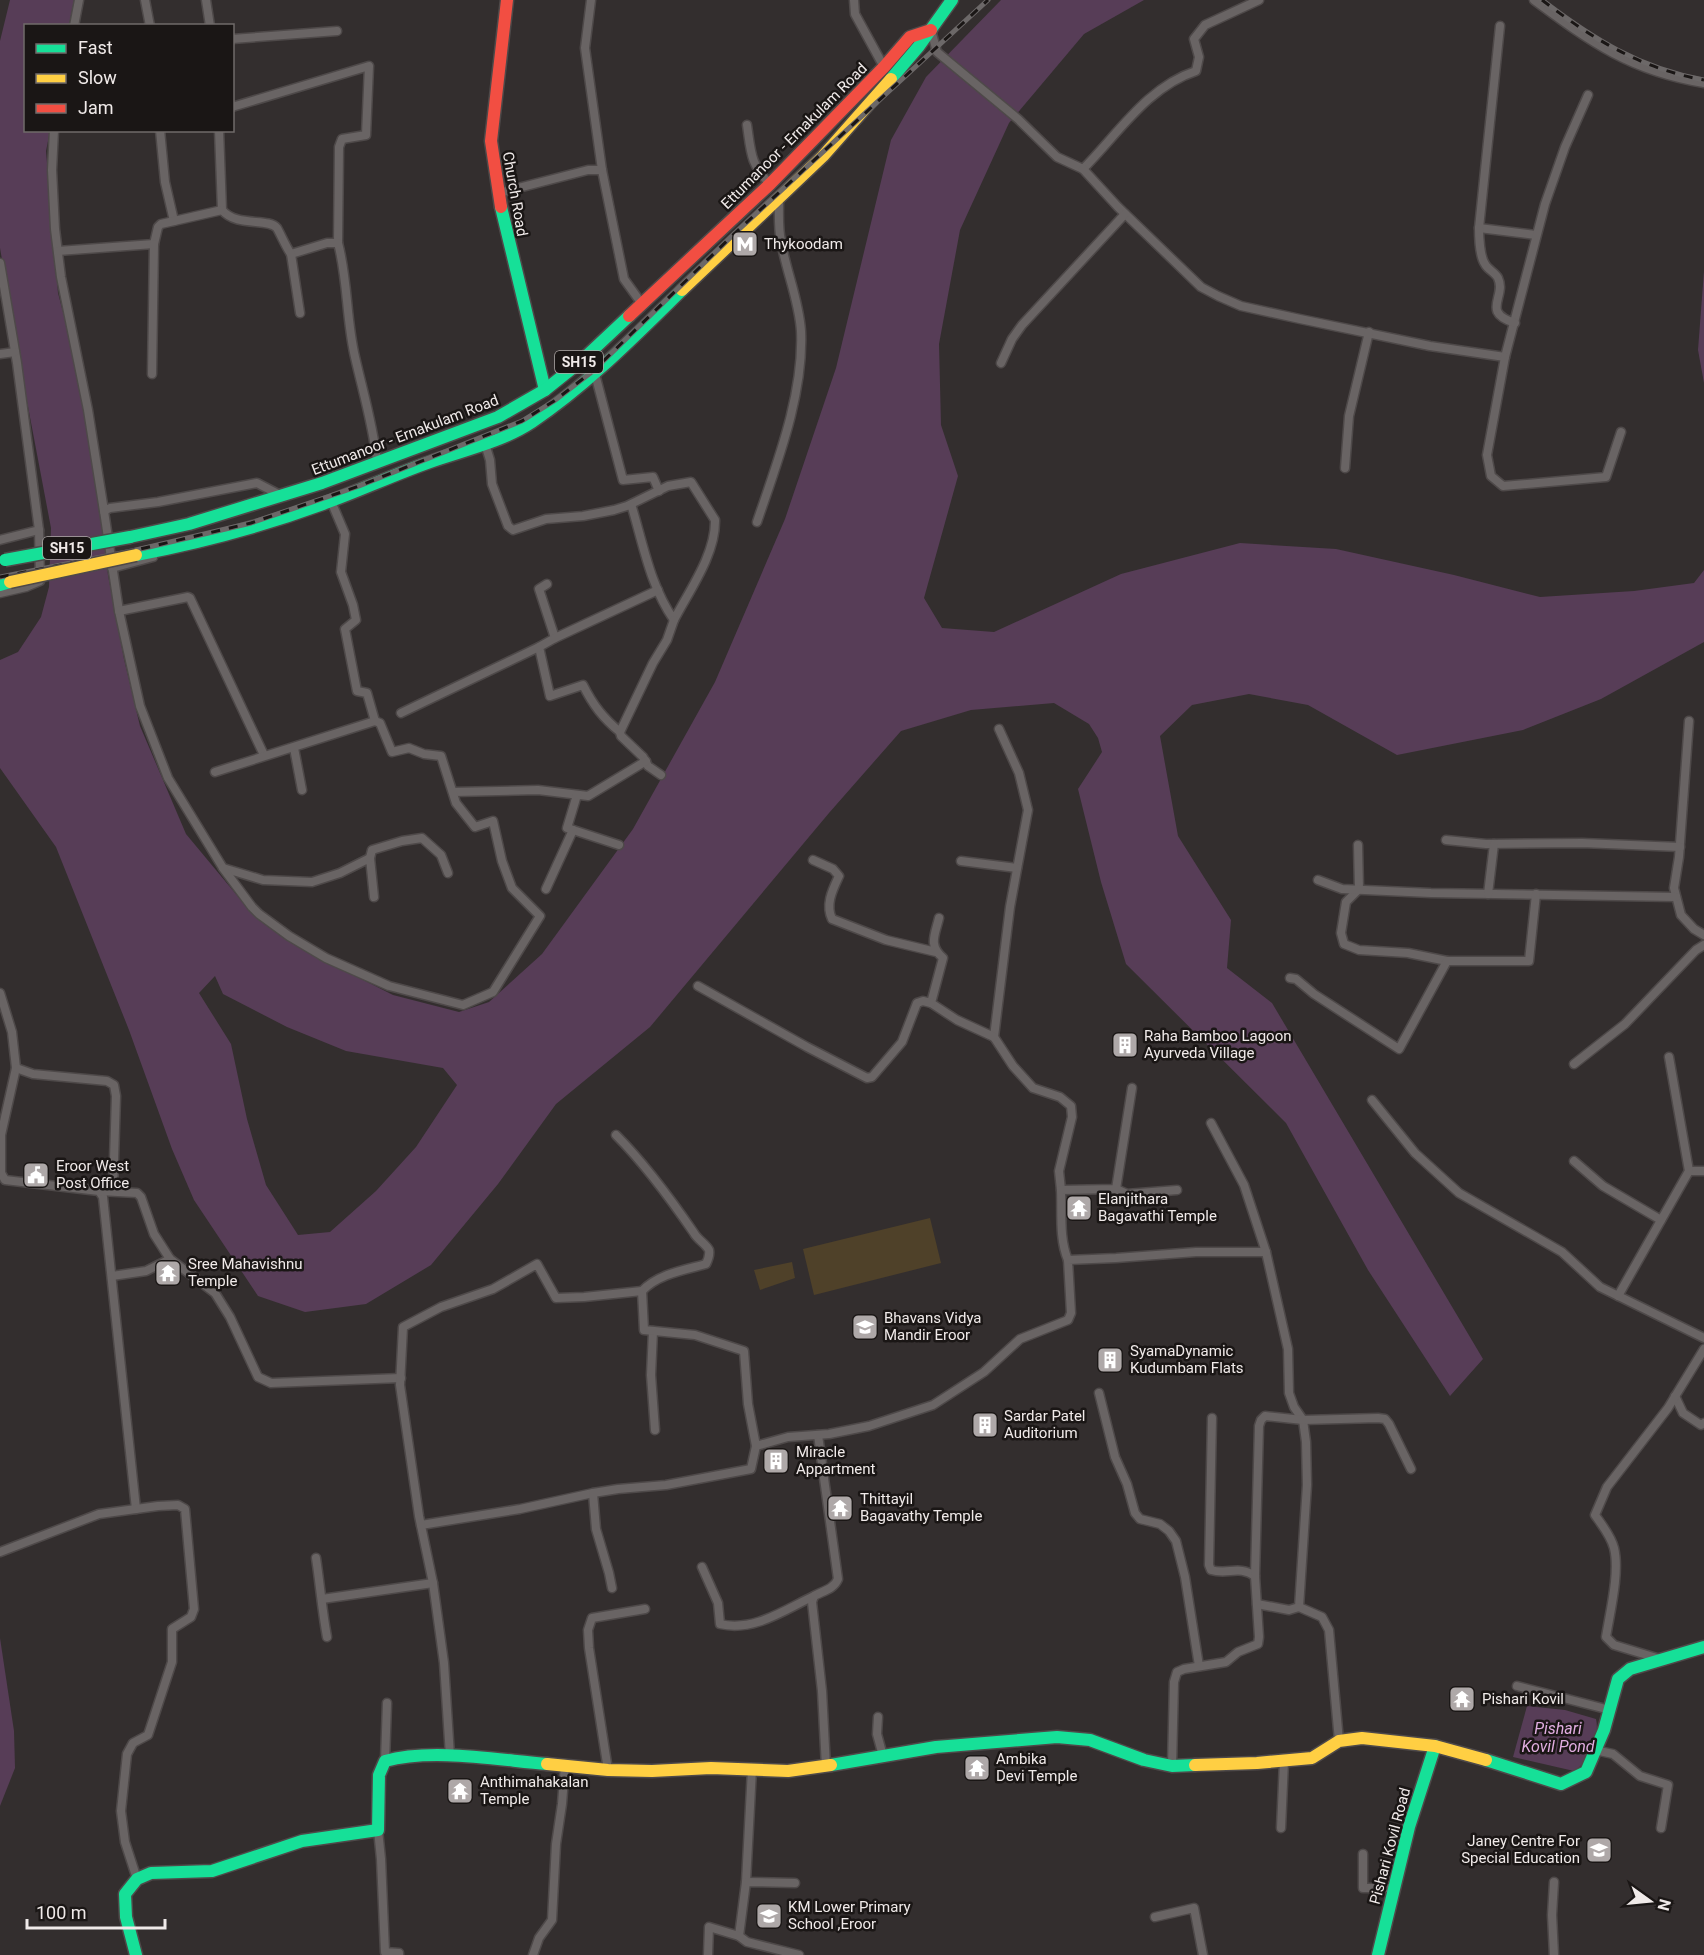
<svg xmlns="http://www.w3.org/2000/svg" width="1704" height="1955" viewBox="0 0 1704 1955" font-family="Roboto,sans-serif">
<rect width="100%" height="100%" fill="#332e2e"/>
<g fill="#4f4129">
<path d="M930,1218L941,1263L814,1295L803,1249Z"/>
<path d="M792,1262L795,1278L760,1290L754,1270Z"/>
</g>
<g fill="#573d57" fill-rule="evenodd">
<path d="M10,0H74L69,25L26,26V130L50,131L46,151L58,293L75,358L102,519L108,575L124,659L140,726L186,834L255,917L304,950L393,995L459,1012L489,1002L542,954L633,829L715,682L785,519L836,368L891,140L926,77L1001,0H1144L1084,34L1009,123L960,230L939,344L941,425L958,476L924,598L942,628L994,632L1121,574L1240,543L1336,549L1454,575L1540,597L1634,591L1694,583L1704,570V642L1601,699L1523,730L1397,755L1308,705L1249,694L1192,705L1160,736L1178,836L1231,920L1227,968L1272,1003L1483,1359L1450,1396L1368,1270L1286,1123L1126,964L1101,882L1078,789L1102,752L1098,738L1089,724L1054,703L971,710L901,731L829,813L650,1027L556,1104L498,1184L431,1265L366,1304L305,1312L258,1296L194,1200L172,1149L129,1030L56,847L0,768V660L18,652L41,617L49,587L51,528L19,359L0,248V41ZM215,976L223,994L287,1027L346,1051L443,1068L457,1085L416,1147L376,1191L330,1232L298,1235L266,1185L247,1119L231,1044L199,993Z"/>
<path d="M1704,271V383L1698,350Z"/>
<path d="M0,1638L14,1731L15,1768L0,1806Z"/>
<path d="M1527,1706L1565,1710L1596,1719C1600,1737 1590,1761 1574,1771L1513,1757Z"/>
</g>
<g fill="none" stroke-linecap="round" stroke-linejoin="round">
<defs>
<g id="street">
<path d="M145,0L150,26"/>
<path d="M206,0L210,26"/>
<path d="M591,0L585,48L602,170L624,279L642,304"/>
<path d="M854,0L855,14L884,67"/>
<path d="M1534,0C1592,43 1631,71 1704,83"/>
<path d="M74,26L79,0"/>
<path d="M1500,26L1479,228L1536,235"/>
<path d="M931,30L937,52L1018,119L1057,157L1083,169C1118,134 1147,87 1196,71L1199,57L1194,39L1205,25L1259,0"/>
<path d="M232,39L337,31"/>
<path d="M232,107L369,66L366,135L342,139L339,147L338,243"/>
<path d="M747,125C751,152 750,164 770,184"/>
<path d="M54,130L52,170L55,229L61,277L88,410L104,511L110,508L158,502L257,483L282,496"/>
<path d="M160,130L165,182L174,221"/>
<path d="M219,130L222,210C237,228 268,217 277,228C281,235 286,247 291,254L327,243H338C348,280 346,319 355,357C363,392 373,425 377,461"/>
<path d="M1083,169L1118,207L1201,287L1218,296L1241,306L1300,319L1430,346L1505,357L1545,204L1565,147L1588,95"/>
<path d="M499,193L588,170H602"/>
<path d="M1479,228C1479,237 1480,257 1485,264C1488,270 1495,272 1498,278C1507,297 1480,312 1515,323"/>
<path d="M58,251L154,244L158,227L161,224L222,210"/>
<path d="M291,254L300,313"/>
<path d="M0,263L17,363L39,530L0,540"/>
<path d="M0,354L15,352"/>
<path d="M1505,357L1487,455L1491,476L1503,486L1606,477L1621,432"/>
<path d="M1001,363L1012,339L1022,325L1125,214"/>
<path d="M152,374L154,244"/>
<path d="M595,374L623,480L653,477L659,491"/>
<path d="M485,444L490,460L492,484L508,526L513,530L546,519L583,516L614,510L627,506L668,486L691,482L715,520C716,554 689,591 674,620C650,586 643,543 631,504"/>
<path d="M1345,468L1349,416L1369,332"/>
<path d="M104,511L119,611L140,706L168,778L223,868L263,880L312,882L340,873L370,858L374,897"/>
<path d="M757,522C777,463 804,394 801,331C799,300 786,271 781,241C778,228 779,213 779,200"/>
<path d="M112,568L153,557"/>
<path d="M547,584L539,589L555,638L539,647L550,696L583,685C593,705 603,718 620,732"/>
<path d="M0,593L26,587L40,581L39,530"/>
<path d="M119,611L188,597L190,598L264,755"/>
<path d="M555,638L658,590"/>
<path d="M401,713L539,647"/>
<path d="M1689,721L1679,857L1674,888L1681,915L1694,929L1704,935"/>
<path d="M999,729L1019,773L1028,810L1010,907L994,1037L1013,1066L1033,1088L1060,1097L1071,1106L1072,1117L1059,1171L1061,1190"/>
<path d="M294,748L302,790"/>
<path d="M215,772L375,721"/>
<path d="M661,775L648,766L643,757L621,736L620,732L653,663L667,640L674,620"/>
<path d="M453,792L538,790L588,796L646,761"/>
<path d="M577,795L567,828L619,845"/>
<path d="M1446,840L1486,844L1582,843L1680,847"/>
<path d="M1358,845L1359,889L1346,902L1341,933L1344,944L1359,950L1408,953L1447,961"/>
<path d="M370,858L372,850L402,841L422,838L441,855L448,873"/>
<path d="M813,860L833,869L839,876C833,889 825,904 832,919L886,940L936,952"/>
<path d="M961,861L1017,868"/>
<path d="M223,868L252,907L259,914L289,936L326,958L389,986L463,1005L493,992L540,916L512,888L502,861L493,821L475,827L456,803L441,756L424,754L409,748L392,752L380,723L375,721L367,693L357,691L345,629L356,620L353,605L341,572L345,534L331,501"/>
<path d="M1318,880L1342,889L1431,893L1676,897"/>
<path d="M546,889L573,830"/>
<path d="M1488,894L1494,844"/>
<path d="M939,918C935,935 928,945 943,958L931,1003L957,1020L994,1037"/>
<path d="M1290,978L1296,979L1314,994L1399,1049L1447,961H1529L1536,894"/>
<path d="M698,986L807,1047L867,1078L872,1077L902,1042L917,1003L923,1001L931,1003"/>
<path d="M0,993L12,1032L16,1068L1,1135V1173L5,1180L99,1191L103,1197L136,1509"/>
<path d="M1574,1064L1625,1024L1696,950L1704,945"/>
<path d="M16,1068L33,1074L107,1081L114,1085L116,1096L113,1191"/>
<path d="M1372,1100L1415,1153L1459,1193L1562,1252L1600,1287L1704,1338"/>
<path d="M1211,1123L1244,1185L1266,1252L1288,1349L1289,1393L1294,1407L1303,1420L1306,1442L1307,1485L1299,1607L1322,1617L1329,1630L1339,1741"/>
<path d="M616,1135C646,1165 670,1198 694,1233C697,1239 706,1244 709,1250C710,1255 708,1260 706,1264C684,1270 658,1274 642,1291"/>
<path d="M1574,1161L1603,1186L1661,1220"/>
<path d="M1689,1171H1704"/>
<path d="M1116,1189L1127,1194L1177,1190"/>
<path d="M99,1191L137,1193L141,1197L154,1234L170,1259L215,1293L230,1317L258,1377L271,1383L401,1378"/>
<path d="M1068,1260C1059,1239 1062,1213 1061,1190L1116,1189L1132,1088"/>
<path d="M112,1276L146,1271L170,1259"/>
<path d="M1618,1296L1689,1171L1669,1057"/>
<path d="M653,1331L651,1375L655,1430"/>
<path d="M1099,1393L1115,1457L1127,1484L1135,1513L1140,1519L1160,1524L1169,1531L1176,1541L1185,1577L1199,1666"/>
<path d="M1675,1396L1683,1413L1701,1425L1704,1423"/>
<path d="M1212,1418L1209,1565L1211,1570C1228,1575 1239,1565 1255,1576"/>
<path d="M818,1435L838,1579C834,1589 823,1591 814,1596L812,1602L822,1691L826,1767"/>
<path d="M421,1525L520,1509L593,1493"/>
<path d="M0,1552L99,1514L158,1506L178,1505L185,1509L194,1609L191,1617L172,1629V1662L148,1735L133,1743L127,1754L121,1811L125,1842L137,1879"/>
<path d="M316,1558C320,1584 322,1610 327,1637"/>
<path d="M702,1567L718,1603L720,1624C754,1632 784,1610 814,1596"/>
<path d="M612,1588L609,1573L596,1529L593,1493L618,1489L666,1485L751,1469L756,1446"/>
<path d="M322,1599L433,1583"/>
<path d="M1257,1604L1289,1610L1299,1607"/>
<path d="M1660,1659L1614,1645L1606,1637C1610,1612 1620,1572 1614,1548C1611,1536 1602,1525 1595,1515L1607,1487L1668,1408L1704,1349"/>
<path d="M1517,1686L1610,1710"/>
<path d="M878,1717L877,1734L883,1756"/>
<path d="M1595,1750L1613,1754L1640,1776L1668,1785L1661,1828"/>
<path d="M450,1756L444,1663L433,1583L419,1516L400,1385L403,1327L441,1307L493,1289L537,1264L556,1298L584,1297L642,1291L644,1330L695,1335L744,1351L748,1404L756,1446L788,1437L829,1434L869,1426L933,1405L984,1372L1020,1339L1068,1320L1071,1313L1068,1260L1116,1258L1196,1252H1266"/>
<path d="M385,1761L387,1703"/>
<path d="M1172,1766L1174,1682L1177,1672L1184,1669L1226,1662L1238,1652L1258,1644L1259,1637L1255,1576L1259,1426L1261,1420L1265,1416L1303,1420L1378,1418L1385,1419L1389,1424L1411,1469"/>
<path d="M608,1770L589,1648L588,1630L592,1618L645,1609"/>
<path d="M1281,1828L1284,1761"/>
<path d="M378,1830L381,1859L385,1952L399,1953V1955"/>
<path d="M1363,1854V1888H1394"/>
<path d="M746,1882L752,1769"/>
<path d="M795,1883L746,1882L739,1936L747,1942L799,1955"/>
<path d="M1155,1917L1194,1908L1203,1955"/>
<path d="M533,1955L539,1938L552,1920L556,1844L562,1804L565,1765"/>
<path d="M708,1955L709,1927L739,1936"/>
<path d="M1554,1955L1552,1915L1554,1882"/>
</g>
<g id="fast">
<path d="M891,79L919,46L952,0"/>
<path d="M501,207L545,390"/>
<path d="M130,537L189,524L322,483L498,417L545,390L580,362L629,316"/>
<path d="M136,555C199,543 260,527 320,505C357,492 393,475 430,462C464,450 502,442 532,422C587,385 634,337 682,290"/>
<path d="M0,585L10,582"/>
<path d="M1486,1760L1561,1784L1586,1772L1604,1730L1618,1679L1630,1669L1704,1647"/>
<path d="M831,1765L936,1747L1057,1737L1090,1740L1144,1760L1172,1766L1195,1765"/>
<path d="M136,1955L126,1917L125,1894L137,1879L151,1873L212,1871L302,1841L378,1830L379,1775L385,1761C432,1748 498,1760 547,1764"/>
<path d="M1378,1955L1409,1827L1435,1746"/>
</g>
<g id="slow">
<path d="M682,290L823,156L891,79"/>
<path d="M547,1764L608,1770L652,1771L711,1768L788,1771L831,1765"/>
<path d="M1195,1765L1257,1763L1312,1758L1339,1741L1362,1738L1435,1746L1486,1760"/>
</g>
<g id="jam">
<path d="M501,207L491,141L507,0"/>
<path d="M629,316L770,184L884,67L910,37L931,30"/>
</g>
</defs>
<use href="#street" stroke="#4e4949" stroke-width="11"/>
<use href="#fast" stroke="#4e4949" stroke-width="15"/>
<use href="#slow" stroke="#4e4949" stroke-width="15"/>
<use href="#jam" stroke="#4e4949" stroke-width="15"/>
<use href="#street" stroke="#696464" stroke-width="8"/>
<use href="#fast" stroke="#16e098" stroke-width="12"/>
<use href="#slow" stroke="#ffcf43" stroke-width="12"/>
<use href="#jam" stroke="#f24e42" stroke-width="12"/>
<defs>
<g id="rail">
<path d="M1542,0C1593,39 1639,68 1704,80"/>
<path d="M0,577L132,551L251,523L359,486L522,421L554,401L593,371L735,233L988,0"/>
</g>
</defs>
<use href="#rail" stroke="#6c6868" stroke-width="5"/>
<use href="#rail" stroke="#1a1615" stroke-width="3" stroke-dasharray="9" stroke-linecap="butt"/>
<defs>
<path id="fast-bridge" d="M5,560L130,537"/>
<path id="slow-bridge" d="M10,582L136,555"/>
</defs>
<use href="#fast-bridge" stroke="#4e4949" stroke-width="15" stroke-linecap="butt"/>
<use href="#slow-bridge" stroke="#4e4949" stroke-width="15" stroke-linecap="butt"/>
<use href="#fast-bridge" stroke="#16e098" stroke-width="12"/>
<use href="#slow-bridge" stroke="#ffcf43" stroke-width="12"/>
</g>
<defs>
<symbol id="metro-square" viewBox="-11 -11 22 22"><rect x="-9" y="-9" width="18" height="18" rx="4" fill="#aea8a8" stroke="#1a1615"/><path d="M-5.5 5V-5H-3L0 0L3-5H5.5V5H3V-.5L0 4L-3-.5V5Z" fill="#fff"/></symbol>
<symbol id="building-square" viewBox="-11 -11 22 22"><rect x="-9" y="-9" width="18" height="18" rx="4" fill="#aea8a8" stroke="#1a1615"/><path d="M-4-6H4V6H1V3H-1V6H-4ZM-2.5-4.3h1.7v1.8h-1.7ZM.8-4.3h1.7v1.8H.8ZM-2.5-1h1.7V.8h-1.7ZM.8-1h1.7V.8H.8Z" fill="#fff"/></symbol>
<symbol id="civic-square" viewBox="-11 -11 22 22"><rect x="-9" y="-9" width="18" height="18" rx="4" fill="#aea8a8" stroke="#1a1615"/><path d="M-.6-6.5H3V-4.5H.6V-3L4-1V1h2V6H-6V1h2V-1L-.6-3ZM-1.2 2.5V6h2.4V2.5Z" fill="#fff"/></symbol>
<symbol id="temple-square" viewBox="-11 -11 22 22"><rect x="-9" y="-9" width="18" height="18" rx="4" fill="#aea8a8" stroke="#1a1615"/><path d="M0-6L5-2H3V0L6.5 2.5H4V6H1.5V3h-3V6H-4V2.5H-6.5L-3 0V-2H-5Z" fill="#fff"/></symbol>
<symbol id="school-square" viewBox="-11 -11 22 22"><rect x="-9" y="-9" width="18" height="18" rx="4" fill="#aea8a8" stroke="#1a1615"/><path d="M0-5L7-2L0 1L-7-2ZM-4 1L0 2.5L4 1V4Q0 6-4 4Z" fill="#fff"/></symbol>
</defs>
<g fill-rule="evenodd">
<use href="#metro-square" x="730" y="229" width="30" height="30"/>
<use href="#building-square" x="1110" y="1030" width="30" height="30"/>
<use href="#civic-square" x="21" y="1160" width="30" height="30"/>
<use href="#temple-square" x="1064" y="1193" width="30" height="30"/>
<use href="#temple-square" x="153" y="1258" width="30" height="30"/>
<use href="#school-square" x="850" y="1312" width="30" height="30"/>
<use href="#building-square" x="1095" y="1345" width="30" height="30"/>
<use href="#building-square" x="970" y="1410" width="30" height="30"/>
<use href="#building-square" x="761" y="1446" width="30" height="30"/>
<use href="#temple-square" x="825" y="1493" width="30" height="30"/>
<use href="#temple-square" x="1447" y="1684" width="30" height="30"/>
<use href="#temple-square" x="962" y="1753" width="30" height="30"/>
<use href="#temple-square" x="445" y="1776" width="30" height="30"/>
<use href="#school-square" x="1584" y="1835" width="30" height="30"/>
<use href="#school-square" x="754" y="1901" width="30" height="30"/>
</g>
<g text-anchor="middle" stroke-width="5" stroke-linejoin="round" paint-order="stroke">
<g fill="#1a1615" stroke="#b0aaa9" stroke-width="1.5">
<rect x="555" y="351" width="48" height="22" rx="4.5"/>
<rect x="43" y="537" width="48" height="22" rx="4.5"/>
</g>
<g font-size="14" font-weight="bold" fill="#f0eae9">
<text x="579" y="367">SH15</text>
<text x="67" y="553">SH15</text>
</g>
<g font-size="15" fill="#f0eae9" stroke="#1a1615">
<text transform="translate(794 136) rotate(-45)" y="5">Ettumanoor - Ernakulam Road</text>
<text transform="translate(515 194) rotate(80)" y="5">Church Road</text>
<text transform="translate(405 435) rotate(-21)" y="5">Ettumanoor - Ernakulam Road</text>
<text transform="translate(1390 1846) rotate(-75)" y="5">Pishari Kovil Road</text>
</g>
<g font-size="15" fill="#f0eae9" stroke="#1a1615" text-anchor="start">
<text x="764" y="249">Thykoodam</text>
<text x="1144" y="1041">Raha Bamboo Lagoon<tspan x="1144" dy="17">Ayurveda Village</tspan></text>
<text x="56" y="1171">Eroor West<tspan x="56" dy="17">Post Office</tspan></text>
<text x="1098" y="1204">Elanjithara<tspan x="1098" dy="17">Bagavathi Temple</tspan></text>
<text x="188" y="1269">Sree Mahavishnu<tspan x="188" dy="17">Temple</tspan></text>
<text x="884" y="1323">Bhavans Vidya<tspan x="884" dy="17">Mandir Eroor</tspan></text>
<text x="1130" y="1356">SyamaDynamic<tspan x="1130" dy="17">Kudumbam Flats</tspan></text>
<text x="1004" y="1421">Sardar Patel<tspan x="1004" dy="17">Auditorium</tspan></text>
<text x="796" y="1457">Miracle<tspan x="796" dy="17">Appartment</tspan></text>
<text x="860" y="1504">Thittayil<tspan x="860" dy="17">Bagavathy Temple</tspan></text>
<text x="1482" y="1704">Pishari Kovil</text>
<text x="996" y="1764">Ambika<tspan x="996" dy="17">Devi Temple</tspan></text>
<text x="480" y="1787">Anthimahakalan<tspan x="480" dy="17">Temple</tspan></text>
<text x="1580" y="1846" text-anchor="end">Janey Centre For<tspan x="1580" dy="17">Special Education</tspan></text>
<text x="788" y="1912">KM Lower Primary<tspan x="788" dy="17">School ,Eroor</tspan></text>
</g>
<g font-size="16" font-style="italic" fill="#e1ade0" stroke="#1a1615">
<text x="1558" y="1734">Pishari<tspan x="1558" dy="18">Kovil Pond</tspan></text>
</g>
</g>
<rect x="24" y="24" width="210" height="108" fill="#1a1615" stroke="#706b6a" stroke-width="1.5"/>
<rect x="36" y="44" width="30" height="9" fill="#16e098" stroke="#706b6a" stroke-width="1.5"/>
<text x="78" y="54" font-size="18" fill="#f0eae9">Fast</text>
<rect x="36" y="74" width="30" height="9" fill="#ffcf43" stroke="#706b6a" stroke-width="1.5"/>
<text x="78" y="84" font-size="18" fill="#f0eae9">Slow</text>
<rect x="36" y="104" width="30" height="9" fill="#f24e42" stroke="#706b6a" stroke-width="1.5"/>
<text x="78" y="114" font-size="18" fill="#f0eae9">Jam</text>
<g transform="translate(1650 1901) rotate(105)" stroke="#1a1615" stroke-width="4.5" paint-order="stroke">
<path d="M0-4.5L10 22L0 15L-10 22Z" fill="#f0eae9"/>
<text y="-9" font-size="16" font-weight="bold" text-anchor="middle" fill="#f0eae9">N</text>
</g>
<path d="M27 1919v9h138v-9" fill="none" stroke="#f0eae9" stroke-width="3"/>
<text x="36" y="1919" font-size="18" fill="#f0eae9" stroke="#1a1615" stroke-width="4.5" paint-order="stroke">100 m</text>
</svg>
